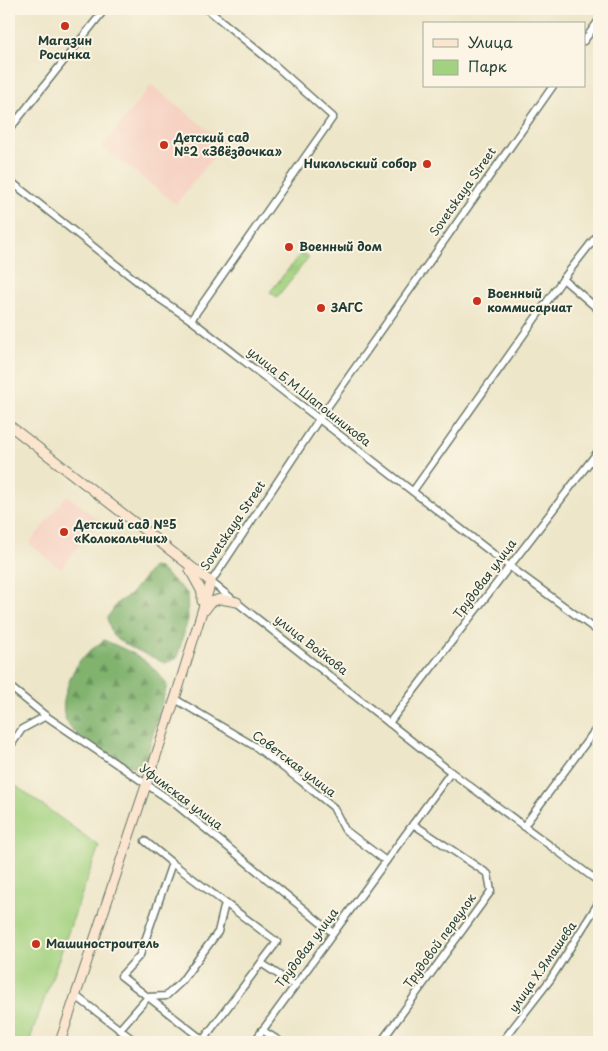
<svg xmlns="http://www.w3.org/2000/svg" width="608" height="1051" viewBox="0 0 608 1051" font-family="'Playpen Sans',sans-serif">
<defs>
<pattern id="forest-firs" width="22" height="20" patternUnits="userSpaceOnUse" patternTransform="scale(1.25)"><rect width="22" height="20" fill="#81b36e"/><path d="M5 1l3.5 6h-7zM16 11l3.5 6h-7z" fill="#69935b"/></pattern>
<pattern id="park-tufts" width="24" height="20" patternUnits="userSpaceOnUse" patternTransform="scale(1.25)"><rect width="24" height="20" fill="#a2d17f"/><path d="M3 7l-1-3M5 7V3M7 7l1-3M15 17l-1-3M17 17v-4M19 17l1-3" fill="none" stroke="#8bb46e"/></pattern>
</defs>
<rect width="100%" height="100%" fill="#fcf5e5"/>
<filter id="ink" filterUnits="userSpaceOnUse"><feTurbulence type="fractalNoise" baseFrequency=".02" numOctaves="2"/><feDisplacementMap in="SourceGraphic" scale="10" xChannelSelector="R" yChannelSelector="G"/><feConvolveMatrix kernelMatrix="1 2 1 2 8 2 1 2 1" color-interpolation-filters="sRGB"/></filter>
<filter id="wash" filterUnits="userSpaceOnUse"><feTurbulence type="fractalNoise" baseFrequency=".0096" numOctaves="4" result="noise"/><feDisplacementMap in="SourceGraphic" scale="20" xChannelSelector="R" yChannelSelector="G"/><feGaussianBlur stdDeviation="1.12" result="paint"/><feColorMatrix in="noise" values="0 0 0 0 0 0 0 0 0 0 0 0 0 0 0 0 0 1.4 0 .05"/><feComposite in="paint" operator="in"/></filter>
<g filter="url(#wash)">
<rect width="100%" height="100%" fill="#ede6c9"/>
<g fill="#f6d2c3">
<path d="M151,85L225,143L176,204L103,147Z"/>
<path d="M67,495L99,520L61,569L29,544Z"/>
</g>
<path fill="#a2d17f" stroke="#60875a" d="M9,781L99,846L29,1042H9Z"/>
<g fill="url(#forest-firs)" stroke="#507851">
<path d="M152,567L159,568L187,593L188,619L177,658L165,663L130,647L113,636L107,618L118,602L130,595Z"/>
<path d="M104,640C132,653 150,658 167,685L145,762L140,769C119,762 68,738 64,714C61,699 72,668 83,657C89,651 97,646 104,640Z"/>
</g>
<path fill="url(#park-tufts)" stroke="#60875a" d="M302,252L309,257L277,297L270,292Z"/>
</g>
<g filter="url(#ink)">
<g fill="none" stroke-linecap="round" stroke-linejoin="round">
<defs>
<g id="minor">
<path d="M584,41L599,20"/>
<path d="M553,86L319,419L211,582L451,772L599,882"/>
<path d="M9,130L105,9"/>
<path d="M9,180L157,297L191,320L509,566L599,632"/>
<path d="M563,279L599,310"/>
<path d="M191,320L333,117L268,59L207,9"/>
<path d="M413,491L563,279L599,233"/>
<path d="M9,686L46,716L174,803L333,933"/>
<path d="M175,699L256,747L301,781L333,807L345,830L386,861"/>
<path d="M389,723L599,450"/>
<path d="M9,748L22,729L46,716"/>
<path d="M524,826L599,725"/>
<path d="M145,841L172,863"/>
<path d="M76,996L136,1042"/>
<path d="M148,997L203,1040L261,963"/>
<path d="M148,997L166,996L181,982L218,932L225,903"/>
<path d="M119,1030L148,997L121,976L140,955L172,863L277,942L261,963L294,985"/>
<path d="M262,1030L281,1042"/>
<path d="M254,1042L451,772"/>
<path d="M381,1042L491,891L488,874L413,824"/>
<path d="M502,1042L550,980L599,902"/>
</g>
<g id="secondary">
<path d="M9,425L211,582L175,699L60,1042"/>
<path d="M190,570L202,592V601"/>
<path d="M205,610L211,602L220,599L237,602"/>
</g>
</defs>
<use href="#minor" stroke="#677868" stroke-width="9"/>
<use href="#secondary" stroke="#677868" stroke-width="11"/>
<use href="#minor" stroke="#fff" stroke-width="6"/>
<use href="#secondary" stroke="#fbe5cf" stroke-width="9"/>
</g>
</g>
<g fill="#c8321e" stroke="#fcf5e5" stroke-width="2">
<circle cx="65" cy="26" r="5"/>
<circle cx="164" cy="145" r="5"/>
<circle cx="427" cy="164" r="5"/>
<circle cx="289" cy="247" r="5"/>
<circle cx="477" cy="301" r="5"/>
<circle cx="321" cy="308" r="5"/>
<circle cx="64" cy="532" r="5"/>
<circle cx="36" cy="944" r="5"/>
</g>
<g text-anchor="middle" stroke-width="4" stroke-linejoin="round" paint-order="stroke">
<g font-size="12" font-weight="bold" fill="#1f3d34" stroke="#fcf5e5" text-anchor="start">
<text x="65" y="45" text-anchor="middle">Магазин<tspan x="65" dy="14">Росинка</tspan></text>
<text x="174" y="142">Детский сад<tspan x="174" dy="14">№2 «Звёздочка»</tspan></text>
<text x="417" y="168" text-anchor="end">Никольский собор</text>
<text x="299" y="251">Военный дом</text>
<text x="487" y="298">Военный<tspan x="487" dy="14">коммисариат</tspan></text>
<text x="331" y="312">ЗАГС</text>
<text x="74" y="529">Детский сад №5<tspan x="74" dy="14">«Колокольчик»</tspan></text>
<text x="46" y="948">Машиностроитель</text>
</g>
<g font-size="12" fill="#1f3d34" stroke="#fcf5e5">
<text transform="translate(463 192) rotate(-55)" y="4">Sovetskaya Street</text>
<text transform="translate(309 397) rotate(38)" y="4">улица Б.М.Шапошникова</text>
<text transform="translate(233 526) rotate(-56)" y="4">Sovetskaya Street</text>
<text transform="translate(485 579) rotate(-53)" y="4">Трудовая улица</text>
<text transform="translate(311 645) rotate(38)" y="4">улица Войкова</text>
<text transform="translate(294 764) rotate(37)" y="4">Советская улица</text>
<text transform="translate(181 797) rotate(37)" y="4">Уфимская улица</text>
<text transform="translate(440 941) rotate(-54)" y="4">Трудовой переулок</text>
<text transform="translate(307 948) rotate(-53)" y="4">Трудовая улица</text>
<text transform="translate(543 967) rotate(-55)" y="4">улица Х.Ямашева</text>
</g>
</g>
<rect width="608" height="1051" fill="none" stroke="#fcf5e5" stroke-width="30"/>
<rect x="423" y="22" width="162" height="65" fill="#fcf5e5" stroke="#a4ab9e"/>
<rect x="433" y="39" width="25" height="8" fill="#fbe5cf" stroke="#a4ab9e"/>
<text x="468" y="48" font-size="15" fill="#1f3d34">Улица</text>
<rect x="433" y="60" width="25" height="15" fill="#a2d17f" stroke="#a4ab9e"/>
<text x="468" y="72" font-size="15" fill="#1f3d34">Парк</text>
</svg>
